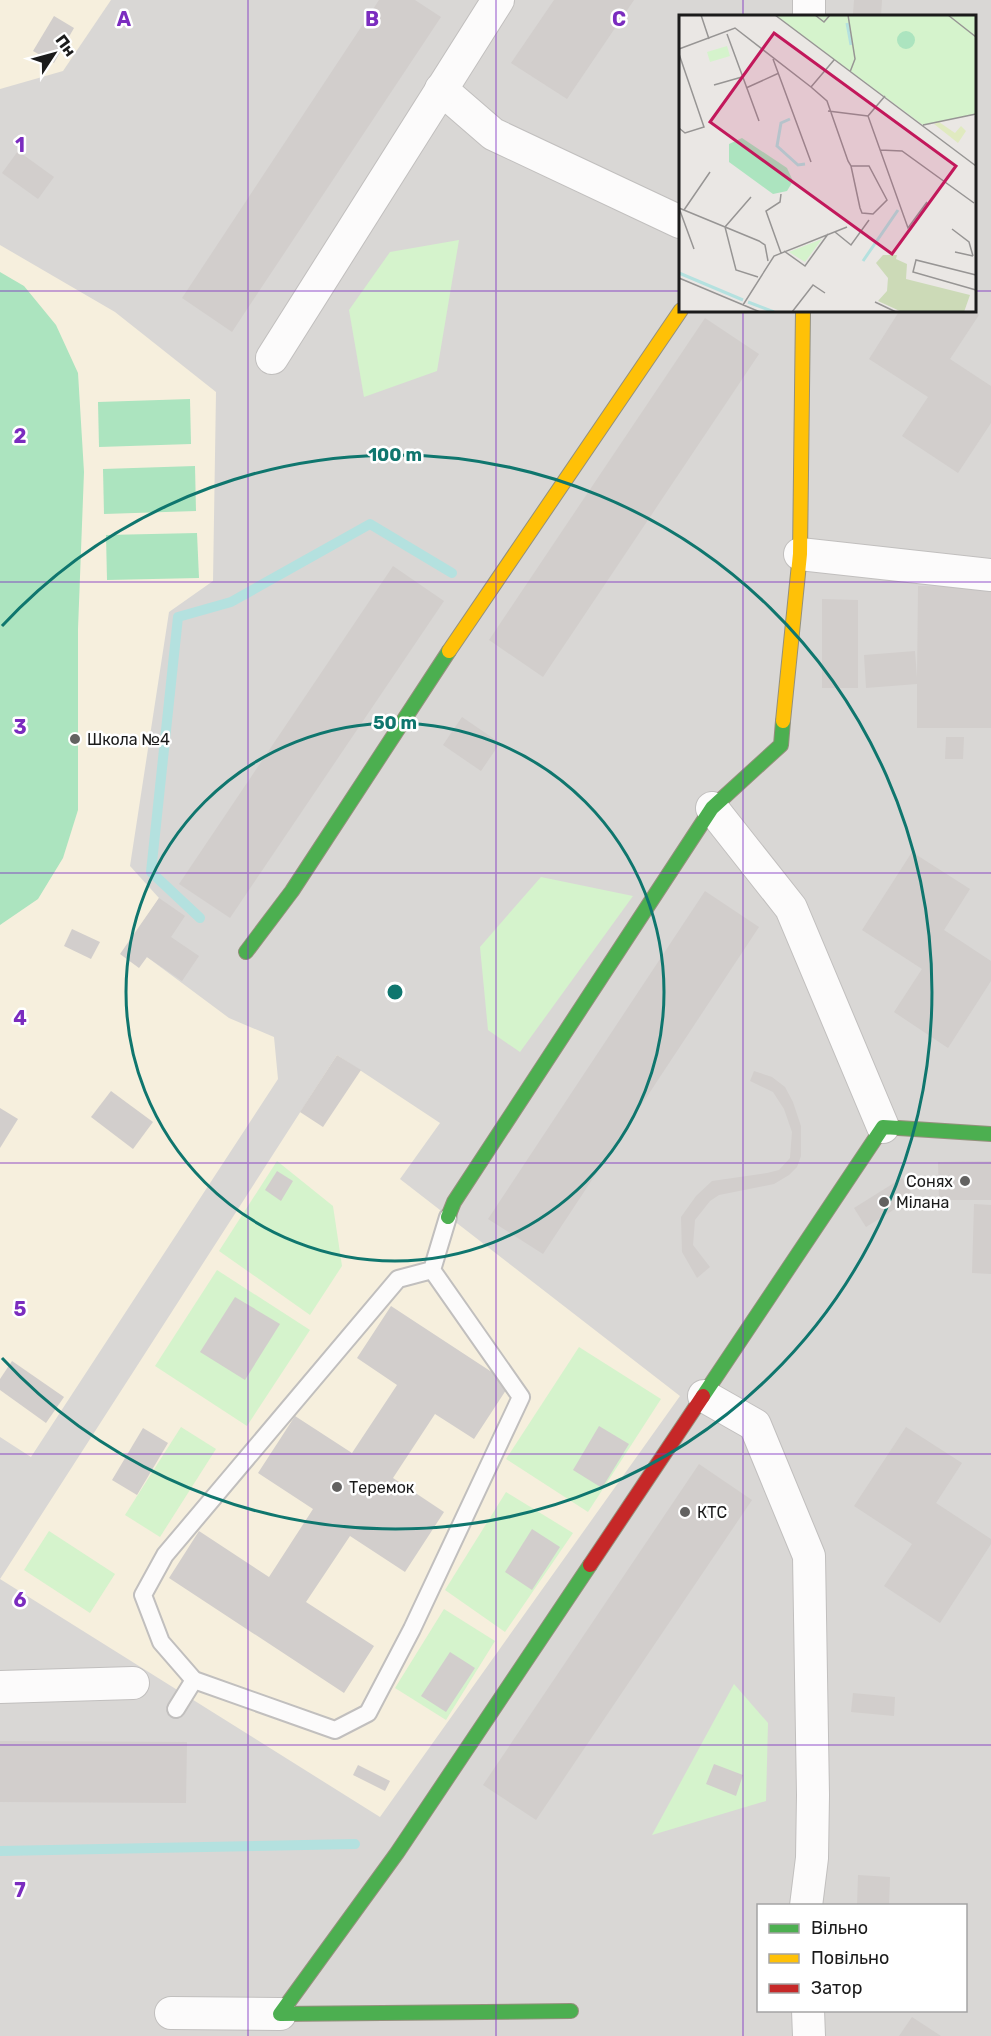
<svg xmlns="http://www.w3.org/2000/svg" width="991" height="2036" viewBox="0 0 991 2036" font-family="Rubik,sans-serif">
<rect width="100%" height="100%" fill="#eae7e4"/>
<path fill="#d9d7d5" fill-rule="evenodd" d="M0,0H991V2036H0ZM680,16H974V310H680ZM758,1906H966V2010H758Z"/>
<g fill="#f6efdd">
<path d="M0,0H111L63,71L0,89Z"/>
<path d="M0,245L115,312L216,392L213,581L169,612L130,866L159,898L145,919L147,957L229,1018L274,1037L278,1079L31,1457L0,1437Z"/>
<path d="M337,1055L440,1123L400,1179L680,1396L380,1817L0,1579Z"/>
</g>
<g fill="#d5f3cc">
<path d="M459,240L437,371L364,397L349,310L390,252Z"/>
<path d="M541,877L633,896L520,1052L488,1030L480,947Z"/>
<path d="M277,1161L333,1206L342,1266L310,1315L219,1251Z"/>
<path d="M217,1270L310,1330L247,1426L155,1366Z"/>
<path d="M579,1347L661,1399L588,1512L506,1459Z"/>
<path d="M181,1427L216,1449L160,1537L125,1515Z"/>
<path d="M506,1492L573,1533L505,1632L445,1590Z"/>
<path d="M49,1531L115,1574L90,1613L24,1570Z"/>
<path d="M444,1609L495,1641L446,1720L395,1688Z"/>
<path d="M734,1684L768,1723L766,1801L652,1835Z"/>
</g>
<g fill="#ace4bf">
<path d="M0,272L24,286L56,325L78,373L84,472L78,629V810L63,858L38,899L0,925Z"/>
<path d="M190,399L191,444L99,447L98,402Z"/>
<path d="M195,466L196,511L104,514L103,469Z"/>
<path d="M197,533L199,578L107,580L106,535Z"/>
</g>
<g fill="none" stroke-linecap="round" stroke-linejoin="round">
<g stroke="#b4e1df" stroke-width="10">
<path d="M200,918L151,872L178,617L231,602L370,524L452,573"/>
<path d="M0,1851L355,1844"/>
</g>
</g>
<g fill="#d2cecc">
<path d="M379,0H415L441,17L232,332L182,298Z"/>
<path d="M554,0H634L567,99L511,63Z"/>
<path d="M854,0H882L881,16L853,14Z"/>
<path d="M54,16L74,28L54,63L33,51Z"/>
<path d="M18,151L54,177L38,199L2,173Z"/>
<path d="M900,310H972L979,315L950,359L991,386V423L958,473L902,436L928,397L869,359Z"/>
<path d="M705,318L759,354L543,677L489,640Z"/>
<path d="M393,566L444,601L230,918L179,884Z"/>
<path d="M918,586L991,587V728H917V684L866,688L864,655L915,651L917,678Z"/>
<path d="M822,599L858,600V688H822Z"/>
<path d="M462,717L500,743L481,771L443,745Z"/>
<path d="M946,737H964L963,759H945Z"/>
<path d="M912,852L970,889L944,930L991,961V981L948,1048L894,1012L922,969L862,930Z"/>
<path d="M705,891L759,927L543,1254L488,1219Z"/>
<path d="M159,898L185,916L171,937L199,956L182,981L147,957L139,968L120,954Z"/>
<path d="M72,929L100,942L91,959L64,946Z"/>
<path d="M337,1055L361,1070L323,1127L300,1112Z"/>
<path d="M754,1071L772,1077L785,1087L793,1102L801,1126V1156L797,1167L789,1175L774,1184L719,1195L710,1201L695,1220L693,1245L710,1267L697,1278L682,1252L681,1217L696,1196L712,1181L767,1173L779,1170L790,1158L792,1132L784,1109L773,1092L750,1081Z"/>
<path d="M111,1091L153,1122L133,1149L91,1117Z"/>
<path d="M0,1108L18,1119L0,1148Z"/>
<path d="M991,1161V1200H939L938,1162Z"/>
<path d="M277,1171L293,1181L281,1201L265,1190Z"/>
<path d="M902,1178L914,1197L866,1227L854,1208Z"/>
<path d="M974,1204L991,1205V1274L972,1273Z"/>
<path d="M235,1297L280,1324L245,1380L200,1352Z"/>
<path d="M391,1306L510,1384L474,1439L435,1414L393,1478L444,1512L405,1572L350,1536L306,1602L374,1646L344,1693L169,1578L199,1531L269,1577L313,1509L258,1473L295,1416L352,1453L397,1385L357,1358Z"/>
<path d="M12,1361L64,1397L46,1423L0,1390V1379Z"/>
<path d="M599,1426L629,1444L602,1488L573,1470Z"/>
<path d="M906,1427L962,1463L936,1503L991,1539V1544L940,1623L884,1586L912,1544L854,1506Z"/>
<path d="M143,1428L168,1443L137,1495L112,1480Z"/>
<path d="M699,1464L752,1500L536,1820L483,1785Z"/>
<path d="M532,1529L560,1547L532,1590L505,1572Z"/>
<path d="M450,1652L475,1668L446,1712L421,1696Z"/>
<path d="M853,1693L895,1697L894,1716L851,1712Z"/>
<path d="M0,1741L187,1742L186,1803L0,1802Z"/>
<path d="M714,1764L743,1775L736,1796L706,1784Z"/>
<path d="M358,1765L390,1781L385,1791L353,1775Z"/>
<path d="M858,1875L890,1877L889,1906H857Z"/>
<path d="M912,2017L941,2036H899Z"/>
</g>
<g fill="none" stroke-linecap="round" stroke-linejoin="round">
<defs>
<g id="lane">
<path d="M432,1270L398,1279L165,1555L143,1595L161,1642L194,1680L335,1730L368,1713L412,1629L521,1397L432,1270L448,1217"/>
<path d="M176,1709L194,1680"/>
</g>
<g id="street">
<path d="M809,16V0"/>
<path d="M441,89L493,134L680,222"/>
<path d="M272,358L498,0"/>
<path d="M800,554L991,575"/>
<path d="M712,808L791,908L883,1127"/>
<path d="M704,1396L755,1425L809,1556L813,1795L812,1858L806,1906"/>
<path d="M0,1687L133,1683"/>
<path d="M808,2010L809,2036"/>
<path d="M171,2013L280,2014"/>
</g>
<g id="fast">
<path d="M246,952L292,891L449,651"/>
<path d="M448,1217L454,1202L712,808L781,745L783,721"/>
<path d="M703,1396L883,1127L991,1134"/>
<path d="M571,2011L280,2014L397,1853L590,1565"/>
</g>
<g id="slow">
<path d="M449,651L681,310"/>
<path d="M783,721L800,554L803,310"/>
</g>
<path id="jam" d="M590,1565L703,1396"/>
</defs>
<use href="#lane" stroke="#c1bfbe" stroke-width="20"/>
<use href="#street" stroke="#c1bfbe" stroke-width="34"/>
<use href="#fast" stroke="#94907c" stroke-width="16"/>
<use href="#slow" stroke="#94907c" stroke-width="16"/>
<use href="#jam" stroke="#94907c" stroke-width="16"/>
<use href="#lane" stroke="#fcfbfb" stroke-width="16"/>
<use href="#street" stroke="#fcfbfb" stroke-width="32"/>
<use href="#fast" stroke="#4caf50" stroke-width="14"/>
<use href="#slow" stroke="#ffc107" stroke-width="14"/>
<use href="#jam" stroke="#c62828" stroke-width="14"/>
</g>
<path fill="none" stroke="#7b2cbf" stroke-width="1.5" stroke-opacity="0.55" d="M248,0V2036M496,0V2036M743,0V16M0,291H680M974,291H991M743,310V2036M0,582H991M0,873H991M0,1163H991M0,1454H991M0,1745H991"/>
<g fill="none" stroke="#0f766e" stroke-width="3">
<circle cx="395" cy="992" r="269"/>
<path d="M2 626A537 537 0 1 1 2 1358"/>
</g>
<g fill="#636261" stroke="#fff" stroke-width="2">
<circle cx="75" cy="739" r="6"/>
<circle cx="965" cy="1181" r="6"/>
<circle cx="884" cy="1202" r="6"/>
<circle cx="337" cy="1487" r="6"/>
<circle cx="685" cy="1512" r="6"/>
</g>
<g text-anchor="middle" stroke-width="5" stroke-linejoin="round" paint-order="stroke">
<g font-size="16" fill="#1b1b1b" stroke="#fff" text-anchor="start">
<text x="87" y="745">Школа №4</text>
<text x="953" y="1187" text-anchor="end">Сонях</text>
<text x="896" y="1208">Мілана</text>
<text x="349" y="1493">Теремок</text>
<text x="697" y="1518">КТС</text>
</g>
</g>
<g transform="translate(679 15)">
<rect width="297" height="297" fill="#eae7e4"/>
<path d="M260,107L276,118L282,111L287,116L279,128L255,109Z" fill="#e0eac0"/>
<path d="M204,240H218L217,244L228,249L227,264L291,280L285,297H223L199,286L208,276L209,263L197,248Z" fill="#ccdab7"/>
<path d="M96,0H297V99L244,110ZM48,31L51,41L31,47L28,37ZM143,224L126,247L110,237Z" fill="#d5f3cc"/>
<path d="M218 25a9 9 0 1 1 18 0a9 9 0 1 1-18 0ZM63,123L108,153L114,166L108,176L94,179L50,147V129Z" fill="#ace4bf"/>
<path fill="none" stroke="#b4e1df" stroke-width="3" d="M168,8L172,30M111,104L102,108L98,131L119,150L126,149M184,246L219,195M0,258L64,285M69,287L95,297"/>
<path fill="none" stroke="#979594" stroke-width="1.5" d="M22,0L30,24M96,0L297,151M136,0L145,7L151,0M169,0L176,44L171,57M269,0L297,22M48,19L80,106M0,34L56,13L132,72L148,86L169,146L172,151H190L208,185L194,199L183,198L181,193L172,151M0,39L25,112L6,118L0,113M94,44L132,147M35,70L63,62M132,72L155,45M67,73L100,58M206,81L189,101L229,213L248,187M149,96L189,101M244,110L297,99M201,135L223,136L295,188M72,182L46,212L57,255L79,262M0,193L80,226L86,230L89,246M0,193L15,234M5,195L31,157M273,214L290,227L294,241M156,217L172,230L190,205M105,236L126,251L149,219M276,237L294,241M102,238L87,196L101,187L102,179M297,260L237,245L234,257L297,275M0,263L81,297M196,287L217,297M64,290L95,241L168,212M113,297L134,270L146,278"/>
<path fill="#c2185b" fill-opacity="0.15" stroke="#c2185b" stroke-width="3" d="M95,18L277,151L213,239L31,107Z"/>
<rect width="297" height="297" fill="none" stroke="#1b1b1b" stroke-width="3"/>
</g>
<g font-size="20" text-anchor="middle" font-weight="bold" fill="#7b2cbf" stroke="#fff" stroke-width="5" stroke-linejoin="round" paint-order="stroke">
<text x="124" y="26">A</text>
<text x="372" y="26">B</text>
<text x="619" y="26">C</text>
<text x="20" y="152">1</text>
<text x="20" y="443">2</text>
<text x="20" y="734">3</text>
<text x="20" y="1025">4</text>
<text x="20" y="1316">5</text>
<text x="20" y="1607">6</text>
<text x="20" y="1897">7</text>
</g>
<circle cx="395" cy="992" r="9" fill="#0f766e" stroke="#fff" stroke-width="3"/>
<g font-size="18" text-anchor="middle" font-weight="bold" fill="#0f766e" stroke="#fff" stroke-width="5" stroke-linejoin="round" paint-order="stroke">
<text x="395" y="461">100 m</text>
<text x="395" y="729">50 m</text>
</g>
<rect x="757" y="1904" width="210" height="108" fill="#ffffff" stroke="#a4a4a4" stroke-width="1.5"/>
<rect x="769" y="1924" width="30" height="9" fill="#4caf50" stroke="#a4a4a4" stroke-width="1.5"/>
<text x="811" y="1934" font-size="18" fill="#1b1b1b">Вільно</text>
<rect x="769" y="1954" width="30" height="9" fill="#ffc107" stroke="#a4a4a4" stroke-width="1.5"/>
<text x="811" y="1964" font-size="18" fill="#1b1b1b">Повільно</text>
<rect x="769" y="1984" width="30" height="9" fill="#c62828" stroke="#a4a4a4" stroke-width="1.5"/>
<text x="811" y="1994" font-size="18" fill="#1b1b1b">Затор</text>
<g transform="translate(54 54) rotate(54)" stroke="#ffffff" stroke-width="4.5" paint-order="stroke">
<path d="M0-4.5L10 22L0 15L-10 22Z" fill="#1b1b1b"/>
<text y="-9" font-size="16" font-weight="bold" text-anchor="middle" fill="#1b1b1b">Пн</text>
</g>
</svg>
